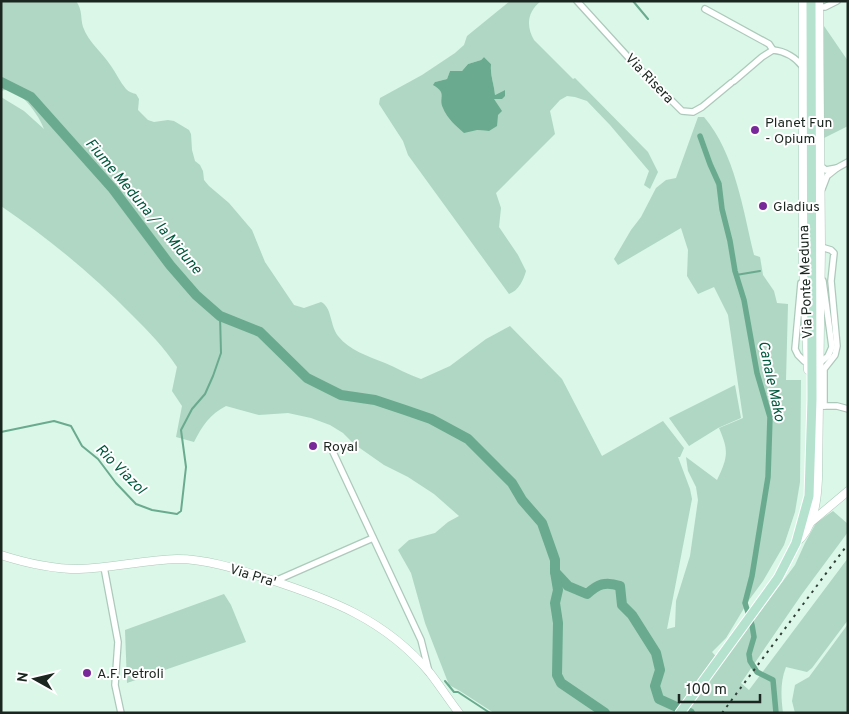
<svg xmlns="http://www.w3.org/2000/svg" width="849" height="714" viewBox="0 0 849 714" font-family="Overpass,sans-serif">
<rect width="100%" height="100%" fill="#daf7e8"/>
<g fill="#afd7c3" fill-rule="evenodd">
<path d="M1,1H76C83,11 80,17 83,27C89,43 102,52 111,66C116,73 120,82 126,89C129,92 132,93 136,94L139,99L138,110L148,120L154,122L168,120L174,121L189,130L191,134L192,150L195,161L200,165L203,171L204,180L209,186L229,203L252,230L265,262L294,305L304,308L321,302C332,307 330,326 338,336C350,351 368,356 385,363C397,368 409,375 421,379L450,366L486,339L510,326L562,379L602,456L663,421L684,448L680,457H678L690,489L692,499L667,629L675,627L676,601L690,556L698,500L696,487L688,471L686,457L717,480C728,457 729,451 719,428L743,418L728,315L714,287L698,294L687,276L688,250L681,228L618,265L614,259L631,230L641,217L656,188L666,180L676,178L698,117H704C735,153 743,210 754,255L760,257L763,275L774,291L777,303L788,304L786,380H801L800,482L795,512L784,545L763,581L749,600L726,638L712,652L722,663L795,565L805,543L816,523L833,511L848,524V532L802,594L741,683L749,690L848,558V620L812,668L807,672L786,667C780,682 781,697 783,713H494L460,691L449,685L425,623L411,573L398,550L409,540L435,533L448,522L459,516L434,494L408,477L384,465L354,444L343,433L330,425L311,418L288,413L259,415L226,406C210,414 202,426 194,442L176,437L182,406L172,391L177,367C164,347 148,331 132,315C92,274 48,238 1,206V97L24,111L44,129C39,115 18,84 1,91Z"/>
<path d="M510,1H541C527,12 526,26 534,40L573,79L575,78L648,152L658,172L650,189L644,185L649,171L610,125L587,101L575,97L567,96L560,100L550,111L555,134L496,193L501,208L499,227L518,255L526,271C523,281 519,290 509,294L408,155L403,141L379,104L380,98L422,75L455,53L464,45L467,36ZM484,57L491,64C490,75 494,84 495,95L505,90L498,98L493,99L489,131L477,130L443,95L435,82L447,79L450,71H462L468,64L481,60Z"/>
<path d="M824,26L848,61V126L824,138Z"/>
<path d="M735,385L741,418L718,428L689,446L669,418Z"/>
<path d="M224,594L231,605L246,642L127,683L125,630Z"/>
<path d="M848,624V713H795L792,701L795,685L809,677Z"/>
</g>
<path fill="#6aaa8e" d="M484,57L491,64C490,75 494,84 495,95L505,90V96L502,99H494L502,111L498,115L497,126L489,131L477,130L464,133C456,126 447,118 443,108C438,97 448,94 433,85L435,82L447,79L450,71H462L468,64L481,60Z"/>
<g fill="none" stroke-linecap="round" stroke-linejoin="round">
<g stroke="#6aaa8e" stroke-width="2">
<path d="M633,1L648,19"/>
<path d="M736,275L760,271"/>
<path d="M1,432L54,421L71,426L82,446L98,459L116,483L136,504L152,510L177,514L181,511L186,467L181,430L192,409L205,394L213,376L221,353L220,316"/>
<path d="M445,681L454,692H458L490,713"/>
</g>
<path stroke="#6aaa8e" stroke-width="5.5" d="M700,136L710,164L719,184L722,209L730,241L735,271L744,300L757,373L770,417L768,477L752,576L745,603L752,625L754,637L749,654L750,661L757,672L773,680L776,713"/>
<g stroke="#6aaa8e" stroke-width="10">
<path d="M1,82L31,97L113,189L170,265L196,295L220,316L260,332L307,378L341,395L375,400L405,410L431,419L468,439L512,483L522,500L542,523L555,560V572L568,586L587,594C598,584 605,581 620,586L622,605L632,615L656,653L660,670L655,686L659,699L690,713"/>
<path d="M555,572L558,590L555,603L558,623L557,675L561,683L605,713"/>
</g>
<defs>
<g id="street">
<path d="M577,1L628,57L682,111L693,112L702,107L731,83"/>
<path d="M819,7H825L837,1"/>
<path d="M705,9L769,44L773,50"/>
<path d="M734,81L762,57L773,50C785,51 796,58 803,67"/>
<path d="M819,165L826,170L837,168L827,176L822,189"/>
<path d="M837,168L848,162"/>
<path d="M821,247L831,250L834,253L831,281L837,346L835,355L824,369V406"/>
<path d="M801,283L795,349L798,355L804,361"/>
<path d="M822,361L828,356L832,347L823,281"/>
<path d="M820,406H837L848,409"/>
<path d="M333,452L421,640L429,672"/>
<path d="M104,567L118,642L115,685L121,713"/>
<path d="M275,581L373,538"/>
</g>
<g id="secondary">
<path d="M803,1V261L808,370"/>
<path d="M810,523L848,491"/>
<path d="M796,543C814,528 817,501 818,479L821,247L819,1"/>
<path d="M1,555C26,563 53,569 79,569C112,568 144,560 177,559C207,559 237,569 265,578C330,599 385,619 430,673C440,686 449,700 459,713"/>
</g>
<path id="primary" d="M680,713L778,578L796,543L809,496L812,399L811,1"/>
</defs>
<use href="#street" stroke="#adc9bb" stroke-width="8"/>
<use href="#secondary" stroke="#adc9bb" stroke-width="9"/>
<use href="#primary" stroke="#fff" stroke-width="11"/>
<use href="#street" stroke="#fff" stroke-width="5.5"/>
<use href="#secondary" stroke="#fff" stroke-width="8"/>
<use href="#primary" stroke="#b5e2ce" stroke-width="9"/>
<path stroke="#313e37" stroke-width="2" stroke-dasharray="2.5 5" stroke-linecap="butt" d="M722,713L848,544"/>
</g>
<g fill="#782899" stroke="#fff" stroke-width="2">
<circle cx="755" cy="130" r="5"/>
<circle cx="763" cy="206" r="5"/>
<circle cx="313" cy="446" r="5"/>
<circle cx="87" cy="673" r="5"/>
</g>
<g text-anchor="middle" stroke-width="4" stroke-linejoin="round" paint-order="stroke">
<g font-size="14" fill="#1b2620" stroke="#fff">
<text transform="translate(650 78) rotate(46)" y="5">Via Risera</text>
<text transform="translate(805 282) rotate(-92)" y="5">Via Ponte Meduna</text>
<text transform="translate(253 575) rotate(17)" y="5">Via Pra'</text>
</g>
<g font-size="14" fill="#1b2620" stroke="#fff" text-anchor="start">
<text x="765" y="127">Planet Fun<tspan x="765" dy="16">- Opium</tspan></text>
<text x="773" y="211">Gladius</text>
<text x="323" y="451">Royal</text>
<text x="97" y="678">A.F. Petroli</text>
</g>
<g font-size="15" font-style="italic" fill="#00583d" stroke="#fff">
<text transform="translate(144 206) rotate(50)" y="5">Fiume Meduna / la Midune</text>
<text transform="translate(772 381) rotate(78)" y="5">Canale Mako</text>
<text transform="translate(121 469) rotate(45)" y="5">Rio Viazol</text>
</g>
</g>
<rect width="849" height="714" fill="none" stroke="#1b2620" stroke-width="5"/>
<g transform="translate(35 679) rotate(278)" stroke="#ffffff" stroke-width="4" paint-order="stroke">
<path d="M0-4L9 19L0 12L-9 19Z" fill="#1b2620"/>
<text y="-8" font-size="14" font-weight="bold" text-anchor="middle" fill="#1b2620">N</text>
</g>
<path d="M679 694v8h81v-8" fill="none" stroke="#1b2620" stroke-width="2.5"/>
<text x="686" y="694" font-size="15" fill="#1b2620" stroke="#ffffff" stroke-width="4" paint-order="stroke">100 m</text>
</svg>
